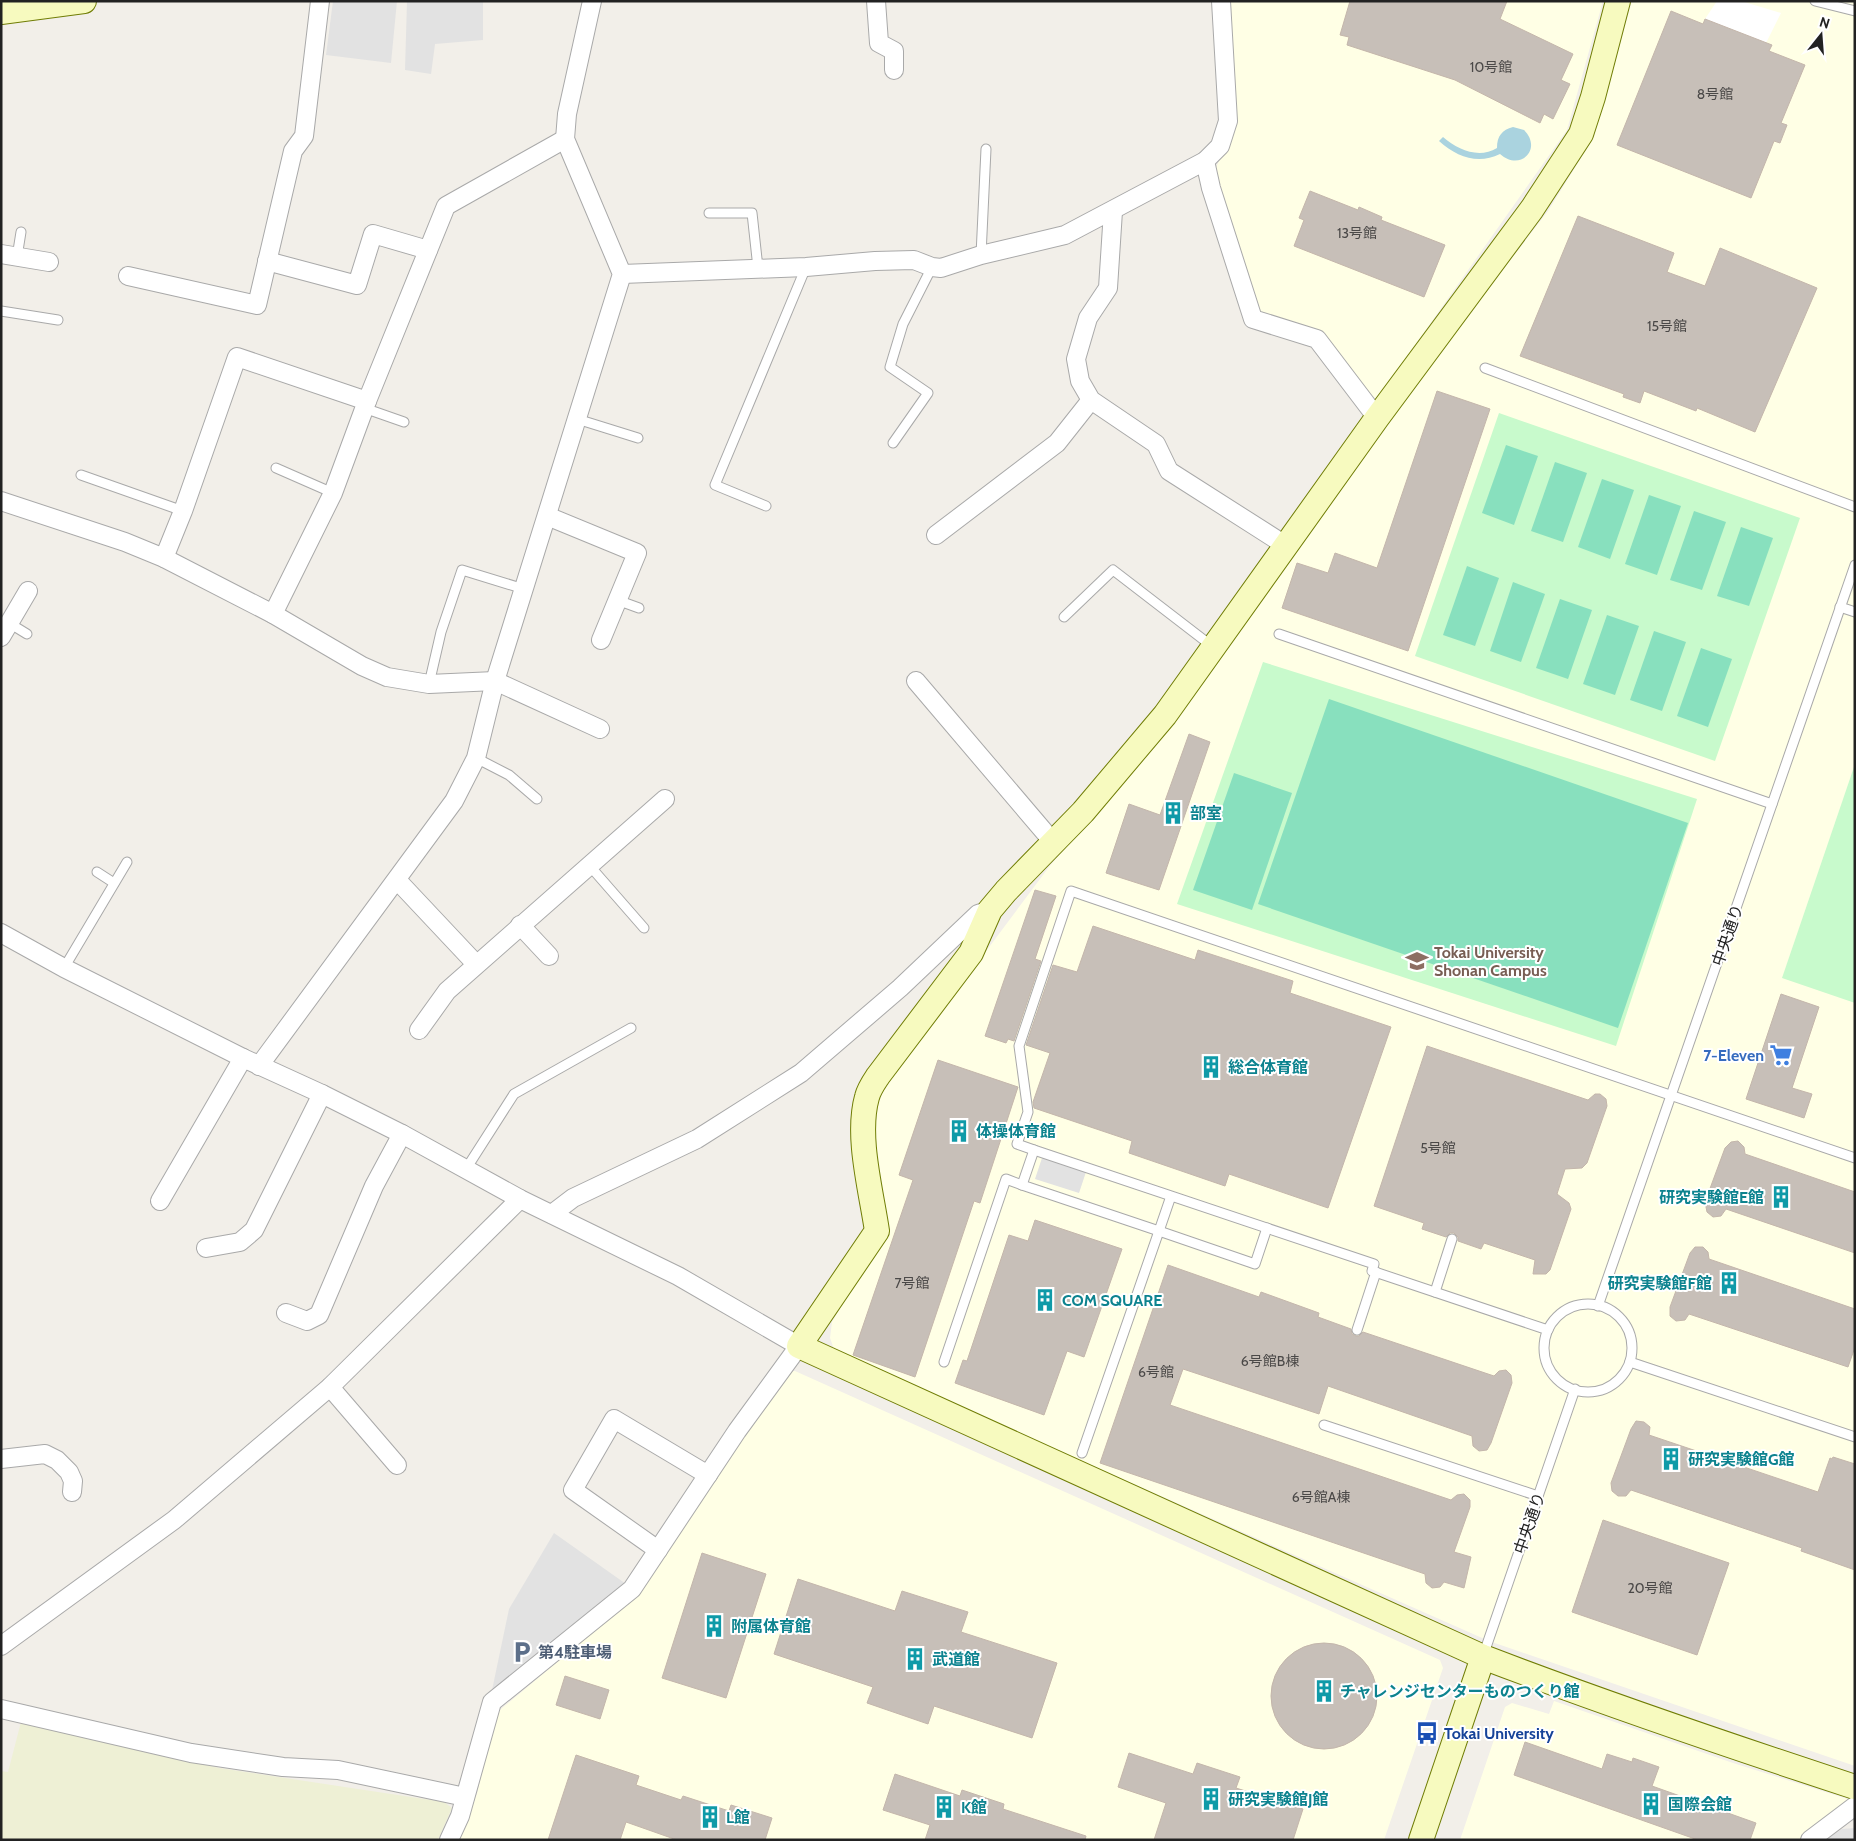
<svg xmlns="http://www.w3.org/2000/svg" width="1856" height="1841" viewBox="0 0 1856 1841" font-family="Cabin,'Noto Sans JP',sans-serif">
<rect width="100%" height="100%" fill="#f2efe9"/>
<g fill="#ffffe5">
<path d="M1225,1H1603L1567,130L1372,406L1333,351L1258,326L1204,195L1219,161Z"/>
<path d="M1632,1H1855V1766L1489,1641L835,1352L830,1338L832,1322L883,1235L873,1132L876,1107L888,1082L1049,867L1175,721L1384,425L1548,211L1594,137Z"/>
<path d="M795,1371L1440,1660L1443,1668L1384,1840H456L477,1794L495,1714L640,1593L786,1372Z"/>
<path d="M1554,1701L1733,1763L1854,1801L1808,1840H1460L1505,1707L1512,1703L1549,1714Z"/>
</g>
<path fill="#eef0d5" d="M21,1722L219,1768L444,1802L452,1808L438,1840H1V1771L8,1772Z"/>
<g fill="#c8facc">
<path d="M1499,413L1800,518L1715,761L1415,656Z"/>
<path d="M1263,662L1697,799L1616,1046L1177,904Z"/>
<path d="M1855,764V1003L1782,978Z"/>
</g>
<g fill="#88e0be">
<path d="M1506,445L1538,456L1514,525L1482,513Z"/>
<path d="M1555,462L1587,473L1563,542L1531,531Z"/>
<path d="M1602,479L1634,490L1610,559L1578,547Z"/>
<path d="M1649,495L1681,506L1657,575L1625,564Z"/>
<path d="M1694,511L1726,522L1702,590L1670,580Z"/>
<path d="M1741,527L1773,538L1749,606L1717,596Z"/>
<path d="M1467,566L1499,578L1475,646L1443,635Z"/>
<path d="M1513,582L1545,594L1521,662L1490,651Z"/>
<path d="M1560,599L1592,610L1568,679L1536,668Z"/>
<path d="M1607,615L1639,626L1615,695L1583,684Z"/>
<path d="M1654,631L1686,642L1662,711L1630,700Z"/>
<path d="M1701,648L1732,659L1708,727L1677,716Z"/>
<path d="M1329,699L1688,823L1618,1028L1258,904Z"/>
<path d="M1234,773L1292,793L1252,910L1193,890Z"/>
</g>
<g fill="#e2e2e2">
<path d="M333,1H397L391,63L326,55Z"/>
<path d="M407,1H483V40L435,44L431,74L405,70Z"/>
<path d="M1042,1158L1086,1172L1079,1193L1035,1179Z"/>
<path d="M554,1533L626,1584L491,1695L509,1609Z"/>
<path d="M1855,1828V1840H1825L1842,1829Z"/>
</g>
<path fill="#aad3df" d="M1513,127L1524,130C1543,149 1520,172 1500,154C1478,165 1457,157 1439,141L1443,137C1458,150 1479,159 1497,148C1497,136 1502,130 1513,127Z"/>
<path fill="#fff" d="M1717,1H1741L1781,13L1766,43L1705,19Z"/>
<g fill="#c7bfb8" stroke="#c4b6ab">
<path d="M1350,1H1507L1500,19L1573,54L1561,80L1570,84L1553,119L1544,114L1540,123L1455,80L1347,45L1349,37L1340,35Z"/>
<path d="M1671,11L1703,24L1705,19L1772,45L1769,51L1805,65L1781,123L1787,125L1780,143L1774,141L1751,198L1617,145Z"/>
<path d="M1310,191L1358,210L1359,207L1382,217L1381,220L1445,245L1424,297L1294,246L1304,220L1299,218Z"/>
<path d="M1578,216L1674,253L1667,272L1705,286L1720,248L1817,288L1755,432L1697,408L1696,411L1644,391L1640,403L1623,397L1624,394L1520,356Z"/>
<path d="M1437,391L1490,409L1408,651L1282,608L1297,563L1328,573L1335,553L1377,568Z"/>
<path d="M1189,734L1210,742L1159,890L1106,873L1129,804L1160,815Z"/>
<path d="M1035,890L1056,896L1035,959L1041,961L1014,1041L1008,1039L1006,1043L985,1036Z"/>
<path d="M1093,926L1195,960L1198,950L1293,981L1290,993L1391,1027L1328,1208L1229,1174L1225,1186L1129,1153L1132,1141L1034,1108L1033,1102L1050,1053L1026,1045L1053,965L1077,972Z"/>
<path d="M1781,994L1819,1007L1792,1088L1812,1094L1804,1118L1746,1099Z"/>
<path d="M1427,1046L1588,1100L1595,1094H1600L1606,1099L1607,1106L1587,1163L1582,1168L1565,1169L1557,1194L1569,1203L1571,1209L1550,1270L1546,1274H1533L1535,1260L1484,1243L1481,1249L1458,1241V1237L1454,1233H1450L1446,1237L1422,1229L1424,1223L1374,1206Z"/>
<path d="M938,1060L1018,1087L980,1203L974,1201L915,1377L853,1355L913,1180L899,1175Z"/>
<path d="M1738,1141L1744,1147L1745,1154L1855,1192V1253L1726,1209L1721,1216L1713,1217L1707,1212L1705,1202L1725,1148L1731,1142Z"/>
<path d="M1035,1220L1122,1249L1084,1357L1067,1351L1044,1415L955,1383L963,1360L967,1361L1009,1235L1028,1241Z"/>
<path d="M1695,1247H1703L1708,1252L1709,1259L1855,1309V1347L1848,1367L1689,1314L1685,1320L1676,1321L1670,1316V1307L1690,1253Z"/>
<path d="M1168,1265L1259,1297L1261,1292L1319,1313L1318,1317L1351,1329L1352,1334L1356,1336H1359L1363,1332L1494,1376L1499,1371L1506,1370L1511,1375L1512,1383L1491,1443L1487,1450L1479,1451L1473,1446L1472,1436L1328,1386L1319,1414L1183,1369L1170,1405L1451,1500L1457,1495L1464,1494L1470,1500V1507L1454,1552L1471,1557L1464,1588L1444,1582L1440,1587L1432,1588L1426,1583L1425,1574L1100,1463Z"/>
<path d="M1636,1421L1644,1422L1650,1427L1649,1435L1818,1492L1830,1458L1832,1459L1833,1457L1855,1464V1570L1801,1551L1802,1548L1631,1490L1626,1496H1618L1612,1491L1611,1483L1631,1429Z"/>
<path d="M1603,1520L1729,1563L1697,1655L1572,1612Z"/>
<path d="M702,1553L766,1574L726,1698L662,1678Z"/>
<path d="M798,1579L895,1611L902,1591L968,1612L961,1632L1057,1663L1032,1738L934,1706L928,1724L867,1703L873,1687L774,1654Z"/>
<circle cx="1324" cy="1696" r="53"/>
<path d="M565,1676L609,1690L600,1719L556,1705Z"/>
<path d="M1525,1742L1602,1769L1607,1754L1632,1762L1633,1758L1659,1767L1652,1786L1756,1823L1750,1840H1698L1514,1775Z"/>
<path d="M1129,1753L1193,1774L1197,1763L1240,1777L1236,1788L1303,1809L1293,1840H1154L1166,1803L1118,1787Z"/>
<path d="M576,1755L639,1776L636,1785L681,1800L683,1796L729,1811L731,1805L772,1818L765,1840H677L626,1822L620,1840H548Z"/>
<path d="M895,1774L960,1796L962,1790L1004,1804L1003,1809L1086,1836L1085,1840H925L930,1825L883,1810Z"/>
</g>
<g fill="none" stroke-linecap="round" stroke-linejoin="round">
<defs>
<g id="lane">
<path d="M1815,1L1855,11"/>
<path d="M709,213H752L758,268"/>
<path d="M981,255L986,149"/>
<path d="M17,257L21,232"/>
<path d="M1,311L58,320"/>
<path d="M1485,368L1855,507"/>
<path d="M364,408L404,422"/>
<path d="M577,419L638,438"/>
<path d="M893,443L928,393L890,367L903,324L932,267"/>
<path d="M276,468L333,493"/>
<path d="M81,475L183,511"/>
<path d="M766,506L715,485L806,267"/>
<path d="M617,600L639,608"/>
<path d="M1840,607L1855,612"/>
<path d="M1064,617L1113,570L1213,647"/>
<path d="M9,623L27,634"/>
<path d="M1279,634L1772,804"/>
<path d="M429,684L441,632L462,570L524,589"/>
<path d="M476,758L509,775L537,799"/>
<path d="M589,865L644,928"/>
<path d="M97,872L114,883"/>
<path d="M64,968L127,862"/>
<path d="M1034,1150L1017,1144L1028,1112L1019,1046L1071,891L1855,1158"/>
<path d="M466,1169L514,1094L631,1028"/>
<path d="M1171,1196L1159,1231L1022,1185L1034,1150L1374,1264L1372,1271L1548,1330"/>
<path d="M1435,1292L1452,1239"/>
<circle cx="1588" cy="1348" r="44"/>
<path d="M1598,1306L1855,565"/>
<path d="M1357,1330L1376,1272"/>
<path d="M944,1362L1006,1179L1022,1185"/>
<path d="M1630,1362L1855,1437"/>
<path d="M1324,1425L1538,1496"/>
<path d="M1082,1453L1159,1231L1255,1264L1267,1228"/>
<path d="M1483,1656L1575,1389"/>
</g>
<g id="street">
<path d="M876,1L879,43L894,51V70"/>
<path d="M1205,161L1211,188L1253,319L1317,339L1377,418"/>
<path d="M1113,211L1108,288L1088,318L1076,359L1080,381L1091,400L1156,444L1169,471L1285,545"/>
<path d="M1,254L49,262"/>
<path d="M267,261L357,285L373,234L428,250"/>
<path d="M622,274L806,267L875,261L914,260L932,267L941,268L981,255L1065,235L1205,161L1220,146L1228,121L1221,1"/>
<path d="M128,276L257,305L293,151L304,136L320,1"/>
<path d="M1,501L125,542L164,558L273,614L362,666L387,677L429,684L495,681L600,729"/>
<path d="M547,516L637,553L601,640"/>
<path d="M936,535L1057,443L1091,400"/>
<path d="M164,558L183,511L237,357L367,401"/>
<path d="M273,614L333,493L367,401L446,206L565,139"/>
<path d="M1,637L28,591"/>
<path d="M916,681L1053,842"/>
<path d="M397,880L476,964"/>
<path d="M520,925L549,956"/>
<path d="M1,933L64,968L243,1058L322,1094L402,1134L520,1199L678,1276L799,1346L737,1431L632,1589L492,1702L460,1816L449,1840"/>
<path d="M419,1030L447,991L665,799"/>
<path d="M259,1066L454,801L476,758L495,681L622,274L565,139L567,114L592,1"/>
<path d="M160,1201L243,1058"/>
<path d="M552,1214L573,1198L697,1139L801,1073L900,988L978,914L990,910"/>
<path d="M206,1248L240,1242L254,1230L322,1094"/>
<path d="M286,1313L307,1321L319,1315L374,1186L402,1134"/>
<path d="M330,1387L397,1465"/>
<path d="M1,1459L45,1454L57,1460L69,1472L73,1481L72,1492"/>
<path d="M658,1550L573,1490L614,1419L708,1475"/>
<path d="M1,1646L174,1520L330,1387L520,1199"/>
<path d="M1,1709L191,1753L283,1767L338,1770L465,1797"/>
<path d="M1810,1840L1855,1806"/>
</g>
<g id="secondary">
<path d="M1618,1L1593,97L1581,134L1532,209L1377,418L1165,715L1083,812L1006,891L990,910L971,953L878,1076C874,1082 869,1089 867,1097C856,1136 871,1190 877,1231L799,1346L1483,1657C1606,1704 1730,1746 1855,1787"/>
<path d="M1,12L84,1"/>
<path d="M1421,1840L1483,1657"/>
</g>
</defs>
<use href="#lane" stroke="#a9a9a9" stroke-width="11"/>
<use href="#street" stroke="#a9a9a9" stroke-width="20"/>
<use href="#secondary" stroke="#707d05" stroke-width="26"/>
<use href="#lane" stroke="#fff" stroke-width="9"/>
<use href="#street" stroke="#fff" stroke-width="18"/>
<use href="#secondary" stroke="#f7fabf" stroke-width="24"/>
</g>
<defs>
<symbol id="building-bare" viewBox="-9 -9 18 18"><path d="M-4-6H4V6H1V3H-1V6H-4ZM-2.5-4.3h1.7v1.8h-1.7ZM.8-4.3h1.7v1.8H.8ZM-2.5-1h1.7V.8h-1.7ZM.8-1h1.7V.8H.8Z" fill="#0f9aa8" stroke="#fff" stroke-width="2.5" paint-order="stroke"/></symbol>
<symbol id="university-bare" viewBox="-9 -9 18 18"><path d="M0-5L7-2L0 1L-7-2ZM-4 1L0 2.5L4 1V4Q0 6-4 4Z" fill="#8d6e63" stroke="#fff" stroke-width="2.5" paint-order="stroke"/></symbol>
<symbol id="supermarket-bare" viewBox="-9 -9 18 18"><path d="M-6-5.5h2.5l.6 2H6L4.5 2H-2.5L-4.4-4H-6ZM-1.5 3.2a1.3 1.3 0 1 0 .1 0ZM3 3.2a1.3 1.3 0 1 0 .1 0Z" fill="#3f7fe0" stroke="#fff" stroke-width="2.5" paint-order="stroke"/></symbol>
<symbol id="parking-bare" viewBox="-9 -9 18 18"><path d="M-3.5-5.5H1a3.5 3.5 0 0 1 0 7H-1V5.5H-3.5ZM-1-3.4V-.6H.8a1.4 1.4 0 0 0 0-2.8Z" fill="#5c6f8a" stroke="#fff" stroke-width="2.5" paint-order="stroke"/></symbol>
<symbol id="bus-bare" viewBox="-9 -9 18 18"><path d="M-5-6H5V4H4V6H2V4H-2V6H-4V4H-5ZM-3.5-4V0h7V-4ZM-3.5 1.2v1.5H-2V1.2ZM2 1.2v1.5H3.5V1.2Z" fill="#1a4fb4" stroke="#fff" stroke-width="2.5" paint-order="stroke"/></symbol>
</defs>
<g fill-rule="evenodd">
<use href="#building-bare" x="1157" y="797" width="32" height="32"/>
<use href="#university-bare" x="1401" y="945" width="32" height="32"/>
<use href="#supermarket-bare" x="1765" y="1039" width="32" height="32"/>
<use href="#building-bare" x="1195" y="1051" width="32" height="32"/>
<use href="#building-bare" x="943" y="1115" width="32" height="32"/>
<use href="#building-bare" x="1765" y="1181" width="32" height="32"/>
<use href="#building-bare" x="1713" y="1267" width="32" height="32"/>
<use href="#building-bare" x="1029" y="1284" width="32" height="32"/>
<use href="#building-bare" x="1655" y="1443" width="32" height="32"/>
<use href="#building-bare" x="698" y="1610" width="32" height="32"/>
<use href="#parking-bare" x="506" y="1636" width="32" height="32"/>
<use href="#building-bare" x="899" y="1643" width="32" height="32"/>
<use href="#building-bare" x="1308" y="1675" width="32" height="32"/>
<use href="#bus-bare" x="1411" y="1717" width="32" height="32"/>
<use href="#building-bare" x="1195" y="1783" width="32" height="32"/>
<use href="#building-bare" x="1635" y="1788" width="32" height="32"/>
<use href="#building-bare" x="928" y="1791" width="32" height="32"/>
<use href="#building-bare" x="694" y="1801" width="32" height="32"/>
</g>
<g text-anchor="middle" stroke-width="4" stroke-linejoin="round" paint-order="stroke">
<g font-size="14" fill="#4b4948">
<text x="1491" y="72">10号館</text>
<text x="1715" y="99">8号館</text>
<text x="1357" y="238">13号館</text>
<text x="1667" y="331">15号館</text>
<text x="1438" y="1153">5号館</text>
<text x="912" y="1288">7号館</text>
<text x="1270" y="1366">6号館B棟</text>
<text x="1156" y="1377">6号館</text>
<text x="1321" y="1502">6号館A棟</text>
<text x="1650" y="1593">20号館</text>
</g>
<g font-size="16" font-weight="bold" fill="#0d838f" stroke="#fff" text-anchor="start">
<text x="1190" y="819">部室</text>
<text x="1228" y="1073">総合体育館</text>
<text x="976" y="1137">体操体育館</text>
<text x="1764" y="1203" text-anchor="end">研究実験館E館</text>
<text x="1712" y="1289" text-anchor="end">研究実験館F館</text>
<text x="1062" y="1306">COM SQUARE</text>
<text x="1688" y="1465">研究実験館G館</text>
<text x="731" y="1632">附属体育館</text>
<text x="932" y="1665">武道館</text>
<text x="1340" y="1697">チャレンジセンターものつくり館</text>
<text x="1228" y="1805">研究実験館J館</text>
<text x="1668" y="1810">国際会館</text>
<text x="961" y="1813">K館</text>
<text x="726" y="1823">L館</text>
</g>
<g font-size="16" fill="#222" stroke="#fff">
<text transform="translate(1727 935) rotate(-71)" y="6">中央通り</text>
<text transform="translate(1529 1523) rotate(-71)" y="6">中央通り</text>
</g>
<g font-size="16" font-weight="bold" fill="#785e54" stroke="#fff" text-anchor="start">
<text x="1434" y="958">Tokai University<tspan x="1434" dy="18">Shonan Campus</tspan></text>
</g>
<g font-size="16" font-weight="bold" fill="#366cbe" stroke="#fff" text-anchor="end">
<text x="1764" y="1061">7-Eleven</text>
</g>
<g font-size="16" font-weight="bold" fill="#4e5e75" stroke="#fff" text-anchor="start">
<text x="538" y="1658">第4駐車場</text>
</g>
<g font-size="16" font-weight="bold" fill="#164399" stroke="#fff" text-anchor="start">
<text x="1444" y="1739">Tokai University</text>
</g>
</g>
<rect width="1856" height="1841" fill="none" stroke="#222222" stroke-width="5"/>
<g transform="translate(1821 35) rotate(17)" stroke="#ffffff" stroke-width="4" paint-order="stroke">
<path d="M0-4L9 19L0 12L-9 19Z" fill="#222222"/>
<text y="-8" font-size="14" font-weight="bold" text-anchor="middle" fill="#222222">N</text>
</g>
</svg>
